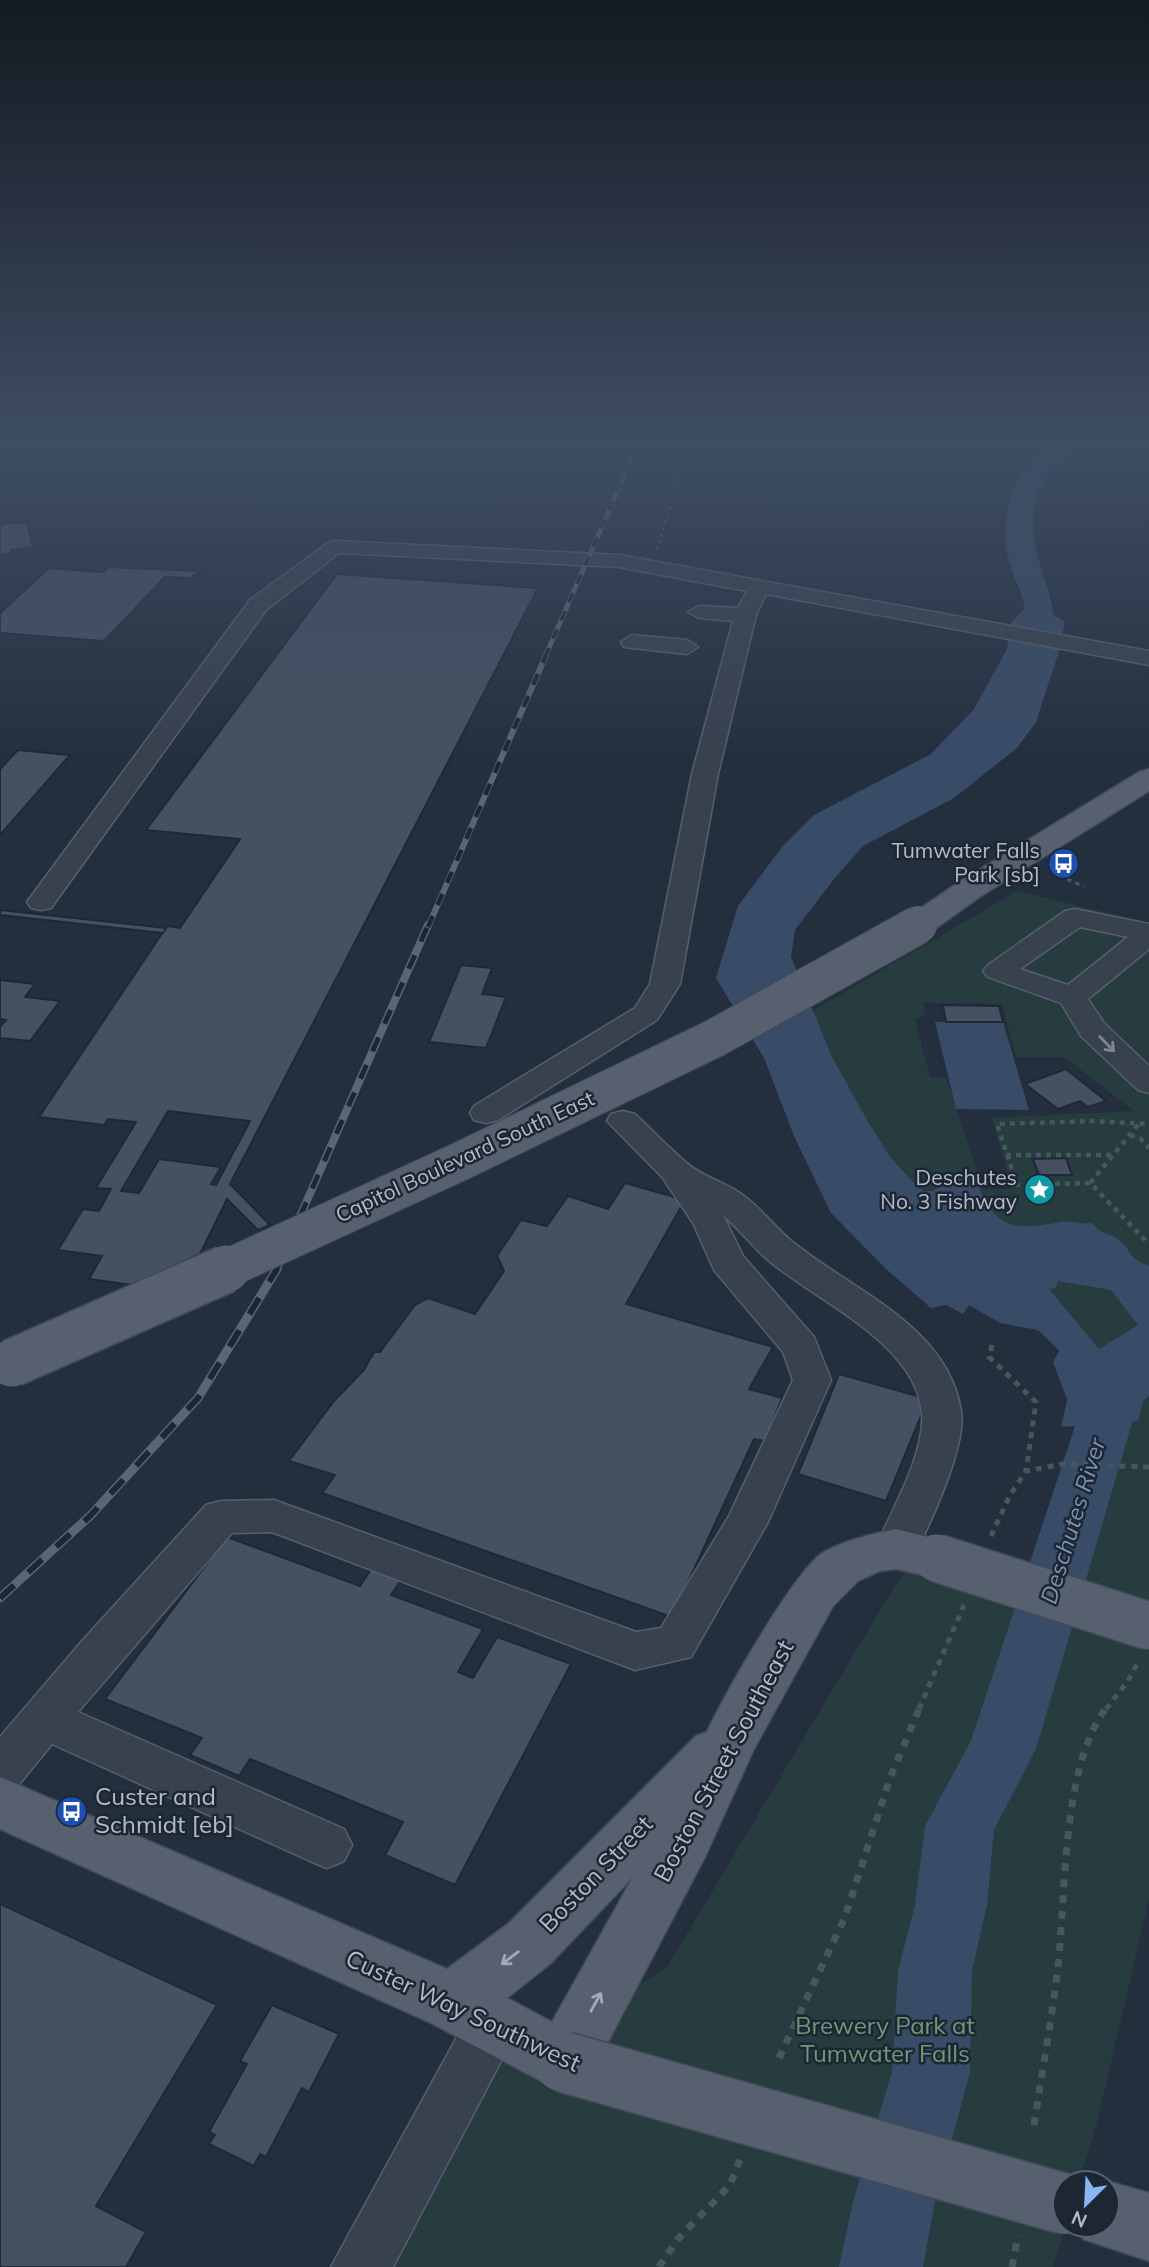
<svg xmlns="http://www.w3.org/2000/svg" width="1149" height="2267" viewBox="0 0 1149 2267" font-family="Mulish,sans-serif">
<rect width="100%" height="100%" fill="#242f3e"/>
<g fill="#263c3f" fill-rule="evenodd">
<path d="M769,444H1041L1013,460Z"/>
<path d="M1017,891L1149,923V1899L1097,2123L1053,2267H388L466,2086L666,1969L894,1587L935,1537L1051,1578L1077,1514L1104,1423L1080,1362L901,1213L792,1023ZM923,1003L1002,1004L1016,1057H1064L1134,1111L992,1118L1012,1189H983L946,1078L930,1077L915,1020L925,1013Z"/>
</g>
<g fill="#394c67" fill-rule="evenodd">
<path d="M1039,605L1065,622L1059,651L1036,722L1017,748L954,798L863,846L834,879L795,930L791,957L832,1057L867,1120L890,1157L914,1183L924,1191H932L941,1186L945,1178L976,1180C994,1228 1011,1231 1060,1222C1071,1220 1081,1225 1092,1223C1102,1236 1110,1232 1120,1241C1134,1253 1125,1256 1149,1266V1396L1143,1401L1138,1421L1061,1427L1075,1366L1038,1330L1000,1323L969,1305L963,1314L946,1305L931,1308L885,1268L831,1213L794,1136L764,1058L716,978L738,906L782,847L814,815L931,754L974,709L1007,649L1011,623L1022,611ZM1058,1281L1111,1290L1138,1325L1099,1349L1049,1289L1055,1288Z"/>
<path d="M935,1022H1003L1029,1110L956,1109Z"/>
</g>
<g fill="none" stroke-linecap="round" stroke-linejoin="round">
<g fill="#394c67" fill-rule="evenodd">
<path d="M1052,444H1084C1072,462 1052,460 1040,489C1011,557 1085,609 1039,675L1028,678L1017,675L1012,668C1019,649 1026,630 1025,610C1023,591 1012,576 1008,558C998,517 1013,465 1052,444Z"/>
<path d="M1080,1343L1099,1348L1132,1423L1036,1749L994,1830L987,1905L972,1971L970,2072L935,2202L923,2267H839L853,2202L892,2072L898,1971L915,1905L925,1826L971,1741L1076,1423L1053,1362L1061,1348Z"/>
</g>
</g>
<g fill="#455162" stroke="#1f2835" stroke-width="2" fill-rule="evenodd">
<path d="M27,522L33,547L11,550L12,554L0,555V524Z"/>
<path d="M108,567L201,571L190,578L165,577L104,641L0,633V613L49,568L103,572Z"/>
<path d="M337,574L538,588L230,1184L270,1225L258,1230L227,1199L200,1254L132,1285L89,1279L102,1256L58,1250L83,1209L99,1211L111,1189L96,1188L136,1122L108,1119L104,1125L39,1117L167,926L180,928L240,839L146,830ZM168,1111L250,1121L216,1185L211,1184L221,1167L159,1159L139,1193L121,1191Z"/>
<path d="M18,750L70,755L0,835V769Z"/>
<path d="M0,910L166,928L163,933L0,915Z"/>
<path d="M461,965L492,968L482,994L506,997L486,1048L429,1042Z"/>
<path d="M0,980L35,984L25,997L60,1001L30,1041L0,1038V1027L6,1020L0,1019Z"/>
<path d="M943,1005L999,1006L1003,1022H946Z"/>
<path d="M1066,1069L1106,1101L1088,1107L1080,1101L1058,1109L1025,1084Z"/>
<path d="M1066,1158L1072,1175H1039L1033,1159Z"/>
<path d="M625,1183L685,1200L626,1304L773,1347L749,1389L782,1398L765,1441L754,1439L672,1617L322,1493L335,1475L289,1461L334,1401L364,1370L374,1352H380L415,1305L428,1298L475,1314L504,1271L497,1256L521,1220L547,1226L568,1196L608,1209Z"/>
<path d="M839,1374L928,1399L886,1501L798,1474Z"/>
<path d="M227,1537L360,1586L371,1569L401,1580L391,1595L483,1629L458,1672L473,1678L497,1637L571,1664L455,1885L385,1855L403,1822L250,1759L239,1776L190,1755L202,1738L105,1699Z"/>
<path d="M0,1904L217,2005L96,2206L146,2232L126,2267H0Z"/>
<path d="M272,2005L339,2034L309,2092L302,2088L266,2157L260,2154L254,2166L209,2144L215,2135L209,2132L247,2064L240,2061Z"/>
</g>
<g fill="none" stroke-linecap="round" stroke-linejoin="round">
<defs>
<g id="minor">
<path d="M335,541L619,555L1149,651V665L766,594L756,615L718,774L680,984L657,1020L498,1120L486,1123L474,1120L470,1113L474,1106L635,1008L650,984L692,774L733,621L699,618L688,612L699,606L738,608L747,591L619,567L339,553L266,610L51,908L41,910L31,908L27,902L250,600L328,543Z"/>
<path d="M632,635L687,640L698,647L687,654L624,647L621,642Z"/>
<path d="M1075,909L1149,924V949L1088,999L1104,1023L1149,1066V1093L1138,1090L1081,1036L1061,1003L988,977L983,971L988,965L1065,911ZM1080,927L1128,937L1068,985L1020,969Z"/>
<path d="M623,1111L635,1114C653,1131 670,1149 689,1165C703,1177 728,1183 744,1196C762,1209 776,1229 794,1243C853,1291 948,1326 961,1411C967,1446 928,1529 911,1561L896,1566L881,1561L875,1549C891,1512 925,1454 922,1414C917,1343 816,1301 768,1260C752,1246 739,1229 723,1215L743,1256L814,1337L831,1380L768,1522L691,1657L635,1670L272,1532L232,1533L78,1712L344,1829L352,1845L344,1861L327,1868L310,1861L52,1744L17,1787L0,1793V1737L82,1641L206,1505L221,1501L274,1500L636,1632L661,1628L729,1516L793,1380L783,1352L714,1270L693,1223L662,1177L607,1121L611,1114Z"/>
<path d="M494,1996L513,2004L521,2023L393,2267H331L475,2004Z"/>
</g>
<g id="major">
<path d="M1149,769V791L981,896L932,931L920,934L908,931L904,924L908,917L959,882L1139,772Z"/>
<path d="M896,1529L955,1544L962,1558L955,1572L937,1578L896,1569L880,1571L858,1581L833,1606L754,1749L706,1855L586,2084L564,2093L431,2023L0,1829V1777L447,1969L509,1923L696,1736L707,1732C724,1696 795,1569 824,1552C846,1540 872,1534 896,1529ZM633,1877L552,2022L507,1998L551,1963Z"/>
<path d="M1107,2181L1149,2193V2261L1083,2239L1078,2225H1107V2183H1103Z"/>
</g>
</defs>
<use href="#minor" stroke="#565f6c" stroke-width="3"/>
<use href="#major" stroke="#414a57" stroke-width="3"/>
<path stroke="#44595c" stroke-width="2.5" stroke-dasharray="3.5 3.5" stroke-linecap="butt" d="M657,550L689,444"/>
<path stroke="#44595c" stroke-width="3.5" stroke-dasharray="4.5 4.5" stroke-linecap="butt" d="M1051,871L1084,887"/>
<g stroke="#44595c" stroke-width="4.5" stroke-dasharray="5 5" stroke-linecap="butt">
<path d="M1138,1125L1090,1183L1149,1244"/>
<path d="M1130,1135L1141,1139L1149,1148"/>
<path d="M1006,1155H1113"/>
<path d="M1090,1183L1017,1185L997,1124L1093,1121L1149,1124"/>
</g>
<g stroke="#44595c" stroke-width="5" stroke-dasharray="6 6" stroke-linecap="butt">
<path d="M992,1345L989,1357L1036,1402L1026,1471"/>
<path d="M991,1536L1010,1495L1026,1471L1063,1464L1149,1467"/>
<path d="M919,1709L964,1605"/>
<path d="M1106,1709L1128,1681L1139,1660"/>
</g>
<g stroke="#44595c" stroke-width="7" stroke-dasharray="8 8" stroke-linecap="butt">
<path d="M779,2058L845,1917L890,1778L920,1707"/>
<path d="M1034,2125C1042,2072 1052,2019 1058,1966C1066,1893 1062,1764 1107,1707"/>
<path d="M659,2267L677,2240L730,2185L741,2157"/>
<path d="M1012,2267L1018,2235"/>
</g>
<use href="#minor" fill="#38414e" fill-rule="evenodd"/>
<use href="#major" fill="#56606e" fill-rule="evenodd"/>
<defs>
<path id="rail-far3" d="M545,657L638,444"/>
<path id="rail-far2" d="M428,927L546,655"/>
<path id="rail-far1" d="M276,1271L428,925"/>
<path id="rail" d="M0,1598L91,1515L198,1398L277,1269"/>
</defs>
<use href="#rail-far3" stroke="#5a6575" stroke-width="5"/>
<use href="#rail-far2" stroke="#5a6575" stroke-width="6"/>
<use href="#rail-far1" stroke="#5a6575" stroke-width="8"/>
<use href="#rail" stroke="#5a6575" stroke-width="9"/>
<use href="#rail-far3" stroke="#1d2633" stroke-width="3.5" stroke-dasharray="10" stroke-linecap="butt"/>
<use href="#rail-far2" stroke="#1d2633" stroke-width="4.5" stroke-dasharray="12" stroke-linecap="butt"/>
<use href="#rail-far1" stroke="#1d2633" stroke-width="5" stroke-dasharray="15" stroke-linecap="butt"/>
<use href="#rail" stroke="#1d2633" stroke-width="6" stroke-dasharray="19" stroke-linecap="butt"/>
<defs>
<path id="major-bridge-far3" d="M915,927L920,924"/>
<path id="major-bridge-far2" d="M222,1271L461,1161L715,1038L918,925"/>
<g id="major-bridge-far1">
<path d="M12,1363L226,1269"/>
<path d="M937,1558L1149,1626"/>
</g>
<path id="major-bridge" d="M564,2062L1065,2204"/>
</defs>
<use href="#major-bridge-far3" stroke="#414a57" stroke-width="31" stroke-linecap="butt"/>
<use href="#major-bridge-far2" stroke="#414a57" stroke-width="40" stroke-linecap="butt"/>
<use href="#major-bridge-far1" stroke="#414a57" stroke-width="50" stroke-linecap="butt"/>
<use href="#major-bridge" stroke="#414a57" stroke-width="63" stroke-linecap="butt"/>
<use href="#major-bridge-far3" stroke="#56606e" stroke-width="29"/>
<use href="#major-bridge-far2" stroke="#56606e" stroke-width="38"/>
<use href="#major-bridge-far1" stroke="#56606e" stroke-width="47"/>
<use href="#major-bridge" stroke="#56606e" stroke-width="60"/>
</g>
<defs><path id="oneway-shaft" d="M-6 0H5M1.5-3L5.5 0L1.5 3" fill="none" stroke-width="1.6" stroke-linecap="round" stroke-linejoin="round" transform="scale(1.75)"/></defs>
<use stroke="#7c8592" href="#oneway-shaft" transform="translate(1107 1044) rotate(46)"/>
<g stroke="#a1aab7">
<use href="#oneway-shaft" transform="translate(510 1958) rotate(143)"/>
<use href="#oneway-shaft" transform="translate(596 2002) rotate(-61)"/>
</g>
<linearGradient id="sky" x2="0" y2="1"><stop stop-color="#141a22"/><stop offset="0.58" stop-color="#3f4d63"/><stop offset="1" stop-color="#3f4d63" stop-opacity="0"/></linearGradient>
<rect width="1149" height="762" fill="url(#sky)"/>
<defs>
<symbol id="bus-disc" viewBox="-11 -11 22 22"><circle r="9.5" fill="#1a4fb4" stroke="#1d2633"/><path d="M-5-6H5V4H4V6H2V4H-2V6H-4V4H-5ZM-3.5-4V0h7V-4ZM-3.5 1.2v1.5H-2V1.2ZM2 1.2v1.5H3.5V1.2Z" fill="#fff"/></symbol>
<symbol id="sight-disc" viewBox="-11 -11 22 22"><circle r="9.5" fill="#0f9aa8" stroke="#1d2633"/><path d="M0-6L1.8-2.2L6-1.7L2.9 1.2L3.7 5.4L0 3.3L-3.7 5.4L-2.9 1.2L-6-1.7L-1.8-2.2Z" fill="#fff"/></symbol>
</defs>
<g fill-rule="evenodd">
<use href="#bus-disc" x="1046" y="846" width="35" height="35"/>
<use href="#sight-disc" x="1022" y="1172" width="35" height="35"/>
<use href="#bus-disc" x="54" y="1794" width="35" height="35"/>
</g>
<g text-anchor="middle" stroke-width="5" stroke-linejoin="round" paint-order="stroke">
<g font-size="21" fill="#b4bcc9" stroke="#1d2633" text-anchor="end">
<text x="1040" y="858">Tumwater Falls<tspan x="1040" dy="24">Park [sb]</tspan></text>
<text x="1017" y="1185">Deschutes<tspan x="1017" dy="24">No. 3 Fishway</tspan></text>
</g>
<g font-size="21" fill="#b4bcc9" stroke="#1d2633">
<text transform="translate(465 1157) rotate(-25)" y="7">Capitol Boulevard South East</text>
</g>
<g font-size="23" font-style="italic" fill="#7c92b1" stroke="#1d2633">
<text transform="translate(1073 1521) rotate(-73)" y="8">Deschutes River</text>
</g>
<g font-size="24" fill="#b4bcc9" stroke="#1d2633">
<text transform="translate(724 1761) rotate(-62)" y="8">Boston Street Southeast</text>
<text transform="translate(596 1874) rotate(-46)" y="8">Boston Street</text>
<text transform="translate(463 2011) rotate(25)" y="8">Custer Way Southwest</text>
</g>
<g font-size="24" fill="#b4bcc9" stroke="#1d2633" text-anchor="start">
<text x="95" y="1805">Custer and<tspan x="95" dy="28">Schmidt [eb]</tspan></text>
</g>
<g font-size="24" fill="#6b9a76" stroke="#1d2633">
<text x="885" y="2034">Brewery Park at<tspan x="885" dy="28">Tumwater Falls</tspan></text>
</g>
</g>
<g transform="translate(1086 2204) rotate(204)"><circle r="33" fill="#1d2633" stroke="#59626f" stroke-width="2"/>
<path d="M0-5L12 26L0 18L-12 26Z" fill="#8ab4f8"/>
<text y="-10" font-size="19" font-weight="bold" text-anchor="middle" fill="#b4bcc9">N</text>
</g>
</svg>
